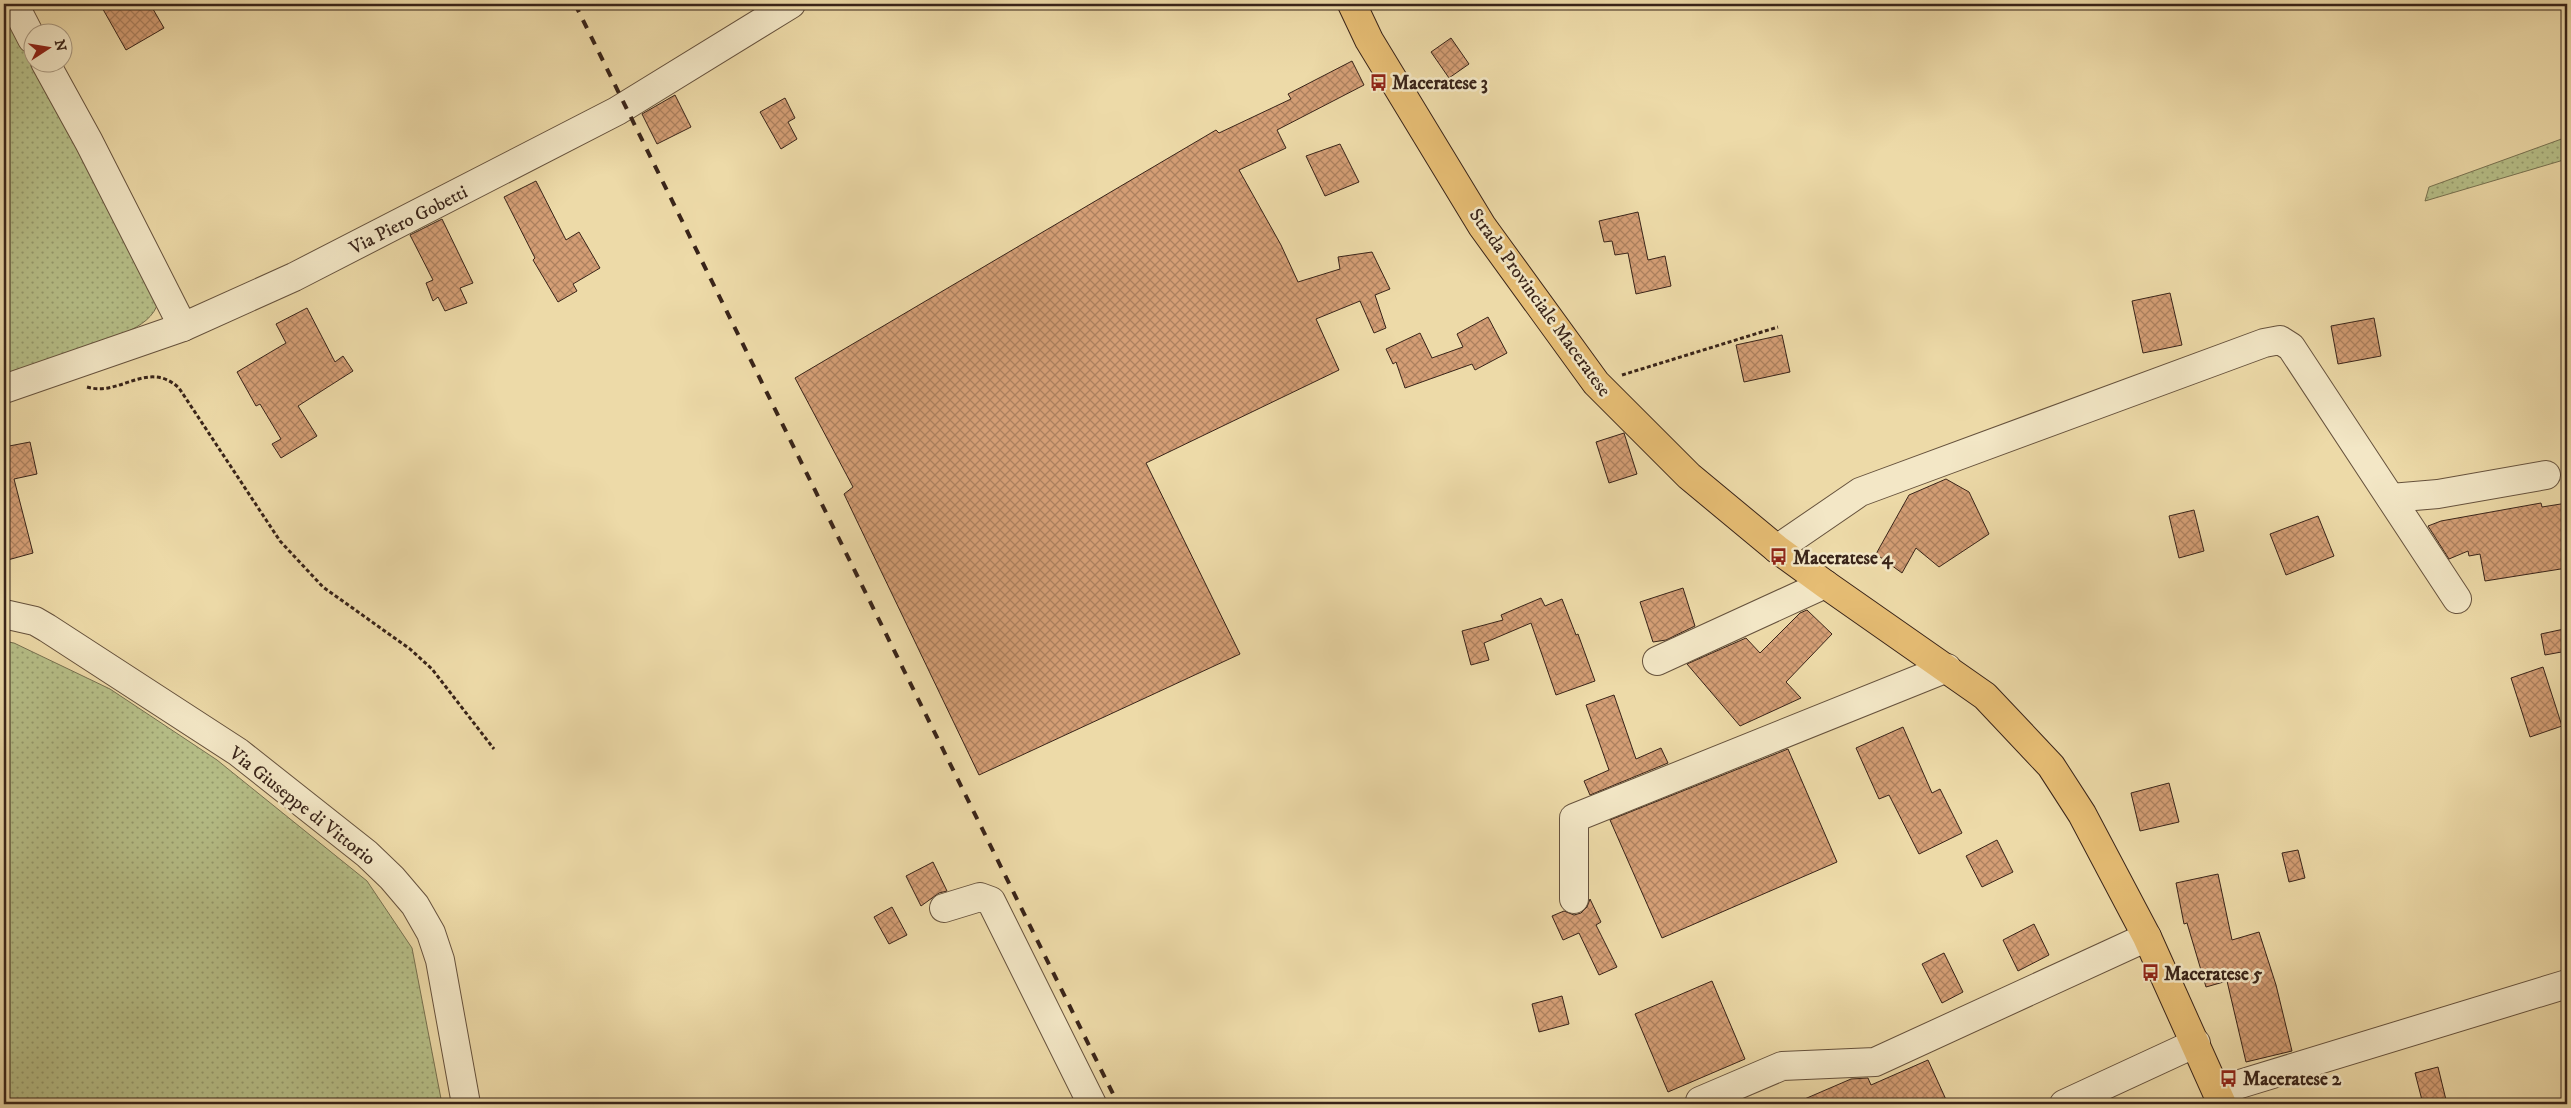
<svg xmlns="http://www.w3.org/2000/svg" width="2571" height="1108" viewBox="0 0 2571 1108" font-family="'IM FELL DW Pica',serif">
<defs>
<pattern id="grass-dots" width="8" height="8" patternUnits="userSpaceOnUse" patternTransform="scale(1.25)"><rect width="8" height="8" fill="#b7c089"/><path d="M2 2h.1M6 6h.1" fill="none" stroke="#969c6f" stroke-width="1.8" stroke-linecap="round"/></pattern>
<pattern id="building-cross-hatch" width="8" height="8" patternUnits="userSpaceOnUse" patternTransform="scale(1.25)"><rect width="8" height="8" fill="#d49e75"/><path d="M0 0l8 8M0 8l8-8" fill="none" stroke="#ad815f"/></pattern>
</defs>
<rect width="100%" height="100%" fill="#eddaa8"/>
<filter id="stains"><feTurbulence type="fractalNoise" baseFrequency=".004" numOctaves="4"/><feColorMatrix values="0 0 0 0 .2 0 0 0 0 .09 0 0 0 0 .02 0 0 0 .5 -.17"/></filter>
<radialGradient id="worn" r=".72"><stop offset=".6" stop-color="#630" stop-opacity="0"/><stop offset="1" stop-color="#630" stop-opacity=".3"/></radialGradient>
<g fill="url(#grass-dots)" stroke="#787251">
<path d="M10,17L159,300C154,318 141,325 125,333L4,376V20Z"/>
<path d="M2567,137V159L2425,201L2429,187Z"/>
<path d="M4,641L14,643L110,689L217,760L367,881L412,948L442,1104H4Z"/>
</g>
<g fill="url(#building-cross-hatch)" stroke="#392419">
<path d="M100,4H150L164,28L126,50Z"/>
<path d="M1451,38L1469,64L1449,78L1431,52Z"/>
<path d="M1352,61L1364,85L1277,130L1286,148L1239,170L1281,245L1298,282L1340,269L1338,257L1372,252L1390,289L1375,295L1386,328L1374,333L1360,301L1316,319L1339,370L1146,463L1240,654L979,775L844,494L853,487L795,378L1216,130L1219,133L1291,99L1288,94Z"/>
<path d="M675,95L691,127L657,144L642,114Z"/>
<path d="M785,98L795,118L788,122L797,139L781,149L760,112Z"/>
<path d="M1340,144L1359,182L1325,196L1306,156Z"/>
<path d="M536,181L566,240L579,232L600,268L573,284L577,291L558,302L533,260L535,258L504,197Z"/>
<path d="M1638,212L1648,260L1665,256L1671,286L1636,294L1628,253L1615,255L1612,241L1604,242L1599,221Z"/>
<path d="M442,219L473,283L460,288L467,303L445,311L438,297L433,301L426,283L433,280L410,235Z"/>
<path d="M2170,293L2182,345L2143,353L2132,301Z"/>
<path d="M307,308L335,362L343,356L353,371L298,406L317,436L281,458L272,444L281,439L260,404L256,406L237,372L286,343L276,324Z"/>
<path d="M1488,317L1507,353L1475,370L1472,364L1405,388L1396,362L1393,364L1386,349L1420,333L1432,358L1463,347L1457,334Z"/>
<path d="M2374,318L2381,356L2338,364L2331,326Z"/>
<path d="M1782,335L1790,372L1744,382L1736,345Z"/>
<path d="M1624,433L1637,474L1609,483L1596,442Z"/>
<path d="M30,442L37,474L14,479L33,553L4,561V447Z"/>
<path d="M1946,479L1969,492L1989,534L1939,567L1916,548L1902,573L1876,554L1909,495Z"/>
<path d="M2541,503L2542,507L2567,503V526L2562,527L2567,553V568L2485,581L2480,554L2469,556L2468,551L2449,559L2428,526L2441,521Z"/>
<path d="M2194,510L2204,551L2179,558L2169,516Z"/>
<path d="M2318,516L2334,556L2286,575L2270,534Z"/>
<path d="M1683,588L1695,626L1666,640L1653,642L1640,602Z"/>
<path d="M1541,598L1545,606L1562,599L1576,635L1578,634L1595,681L1556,695L1531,623L1484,643L1489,660L1471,665L1462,631L1503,620L1501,615Z"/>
<path d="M1807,610L1832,634L1786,682L1801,698L1740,726L1687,664L1746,638L1760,653L1800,613Z"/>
<path d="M2564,629L2567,651L2545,655L2541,634Z"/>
<path d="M2543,667L2562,726L2530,737L2511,678Z"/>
<path d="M1614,695L1636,759L1661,748L1668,763L1590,795L1584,781L1609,770L1586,705Z"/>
<path d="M1903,727L1932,793L1940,789L1962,833L1919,854L1889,795L1879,799L1856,748Z"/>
<path d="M1788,749L1837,862L1662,938L1610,820Z"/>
<path d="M2169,783L2179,822L2140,831L2131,793Z"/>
<path d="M1997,840L2013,872L1982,887L1966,856Z"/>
<path d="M2298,850L2305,878L2289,882L2282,853Z"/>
<path d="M933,862L947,891L939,893L921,906L906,876Z"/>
<path d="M2218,874L2232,940L2259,932L2276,985L2292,1051L2246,1062L2227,981L2206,987L2187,923L2184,924L2176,883Z"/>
<path d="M1590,899L1601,922L1596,925L1617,967L1599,975L1579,933L1563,940L1552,916L1564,911L1574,915L1581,913L1587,907Z"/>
<path d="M892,907L907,935L889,944L874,917Z"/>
<path d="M2034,924L2049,955L2018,971L2003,940Z"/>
<path d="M1944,953L1963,992L1942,1003L1922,964Z"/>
<path d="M1712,981L1745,1059L1668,1092L1635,1014Z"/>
<path d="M1562,996L1569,1024L1539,1032L1532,1004Z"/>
<path d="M1928,1060L1948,1104H1793L1851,1079L1868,1078L1871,1085Z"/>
<path d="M2438,1067L2447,1104H2423L2415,1073Z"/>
</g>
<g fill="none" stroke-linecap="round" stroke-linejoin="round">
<defs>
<g id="minor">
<path d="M14,4L32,39"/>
<path d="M45,62L89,142L183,327"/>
<path d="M4,389L183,327L294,277L617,111L791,4"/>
<path d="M2391,498L2438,494L2546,475"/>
<path d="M1777,549L1860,492L2264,343L2280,340L2291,347L2457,599"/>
<path d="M4,614L35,621L47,628L238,752L367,854L392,878L415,905L431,933L440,960L466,1104"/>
<path d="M1657,661L1825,584"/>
<path d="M1574,899V818L1947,668"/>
<path d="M944,908L980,897L991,901L1092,1104"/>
<path d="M2217,1091L2567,984"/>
<path d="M1700,1101L1782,1066L1875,1062L2147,937"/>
<path d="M2064,1104L2196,1043"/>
</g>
<path id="major" d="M1352,4L1369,40L1482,226L1596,383L1689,476L1777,549L1825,584L1985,696L2051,766L2082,814L2147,937L2222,1104"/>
</defs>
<use href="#minor" stroke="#66523d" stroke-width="30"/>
<use href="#major" stroke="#392419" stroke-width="30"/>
<g stroke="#392419" stroke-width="3" stroke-dasharray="4 2.5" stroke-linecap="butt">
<path d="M1622,375L1778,327"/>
<path d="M87,387C120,397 148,359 179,388L280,541L323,587L410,649L432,669L494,749"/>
</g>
<use href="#minor" stroke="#f3e7c6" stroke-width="28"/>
<use href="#major" stroke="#e6bd74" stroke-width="28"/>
<path stroke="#392419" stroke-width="4" stroke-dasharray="9 9" stroke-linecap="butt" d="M575,4L1118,1104"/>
</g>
<defs>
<symbol id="bus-bare" viewBox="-9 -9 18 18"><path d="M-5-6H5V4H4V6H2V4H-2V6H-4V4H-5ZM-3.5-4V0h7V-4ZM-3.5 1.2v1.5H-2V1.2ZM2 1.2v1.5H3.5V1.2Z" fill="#8f2418" stroke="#f3e7c6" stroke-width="2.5" paint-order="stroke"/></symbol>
</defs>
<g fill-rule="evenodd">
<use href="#bus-bare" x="1366" y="70" width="25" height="25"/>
<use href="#bus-bare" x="1766" y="544" width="25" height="25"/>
<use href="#bus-bare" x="2138" y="960" width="25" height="25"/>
<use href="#bus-bare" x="2216" y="1066" width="25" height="25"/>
</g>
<g text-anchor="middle" stroke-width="5" stroke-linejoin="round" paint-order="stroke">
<g font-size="19" font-weight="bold" fill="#392419" stroke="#f3e7c6" text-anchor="start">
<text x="1392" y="89">Maceratese 3</text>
<text x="1793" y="564">Maceratese 4</text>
<text x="2164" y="980">Maceratese 5</text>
<text x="2243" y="1085">Maceratese 2</text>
</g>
<g font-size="19" fill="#392419" stroke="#f3e7c6">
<text transform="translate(408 219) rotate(-27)" y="7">Via Piero Gobetti</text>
<text transform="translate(1541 302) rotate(54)" y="7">Strada Provinciale Maceratese</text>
<text transform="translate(303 805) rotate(38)" y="7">Via Giuseppe di Vittorio</text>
</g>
</g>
<rect width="2571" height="1108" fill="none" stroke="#eddaa8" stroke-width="20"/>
<rect x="5" y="5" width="2561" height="1098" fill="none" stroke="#392419" stroke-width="2.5"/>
<rect x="10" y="10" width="2551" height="1088" fill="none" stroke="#392419"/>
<g transform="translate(48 48) rotate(78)"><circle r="24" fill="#f3e7c6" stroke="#a99981"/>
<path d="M0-4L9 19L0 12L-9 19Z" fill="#8f2418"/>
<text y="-8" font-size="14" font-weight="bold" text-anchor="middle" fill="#392419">N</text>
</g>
<rect width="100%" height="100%" filter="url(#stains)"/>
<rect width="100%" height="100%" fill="url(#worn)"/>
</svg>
